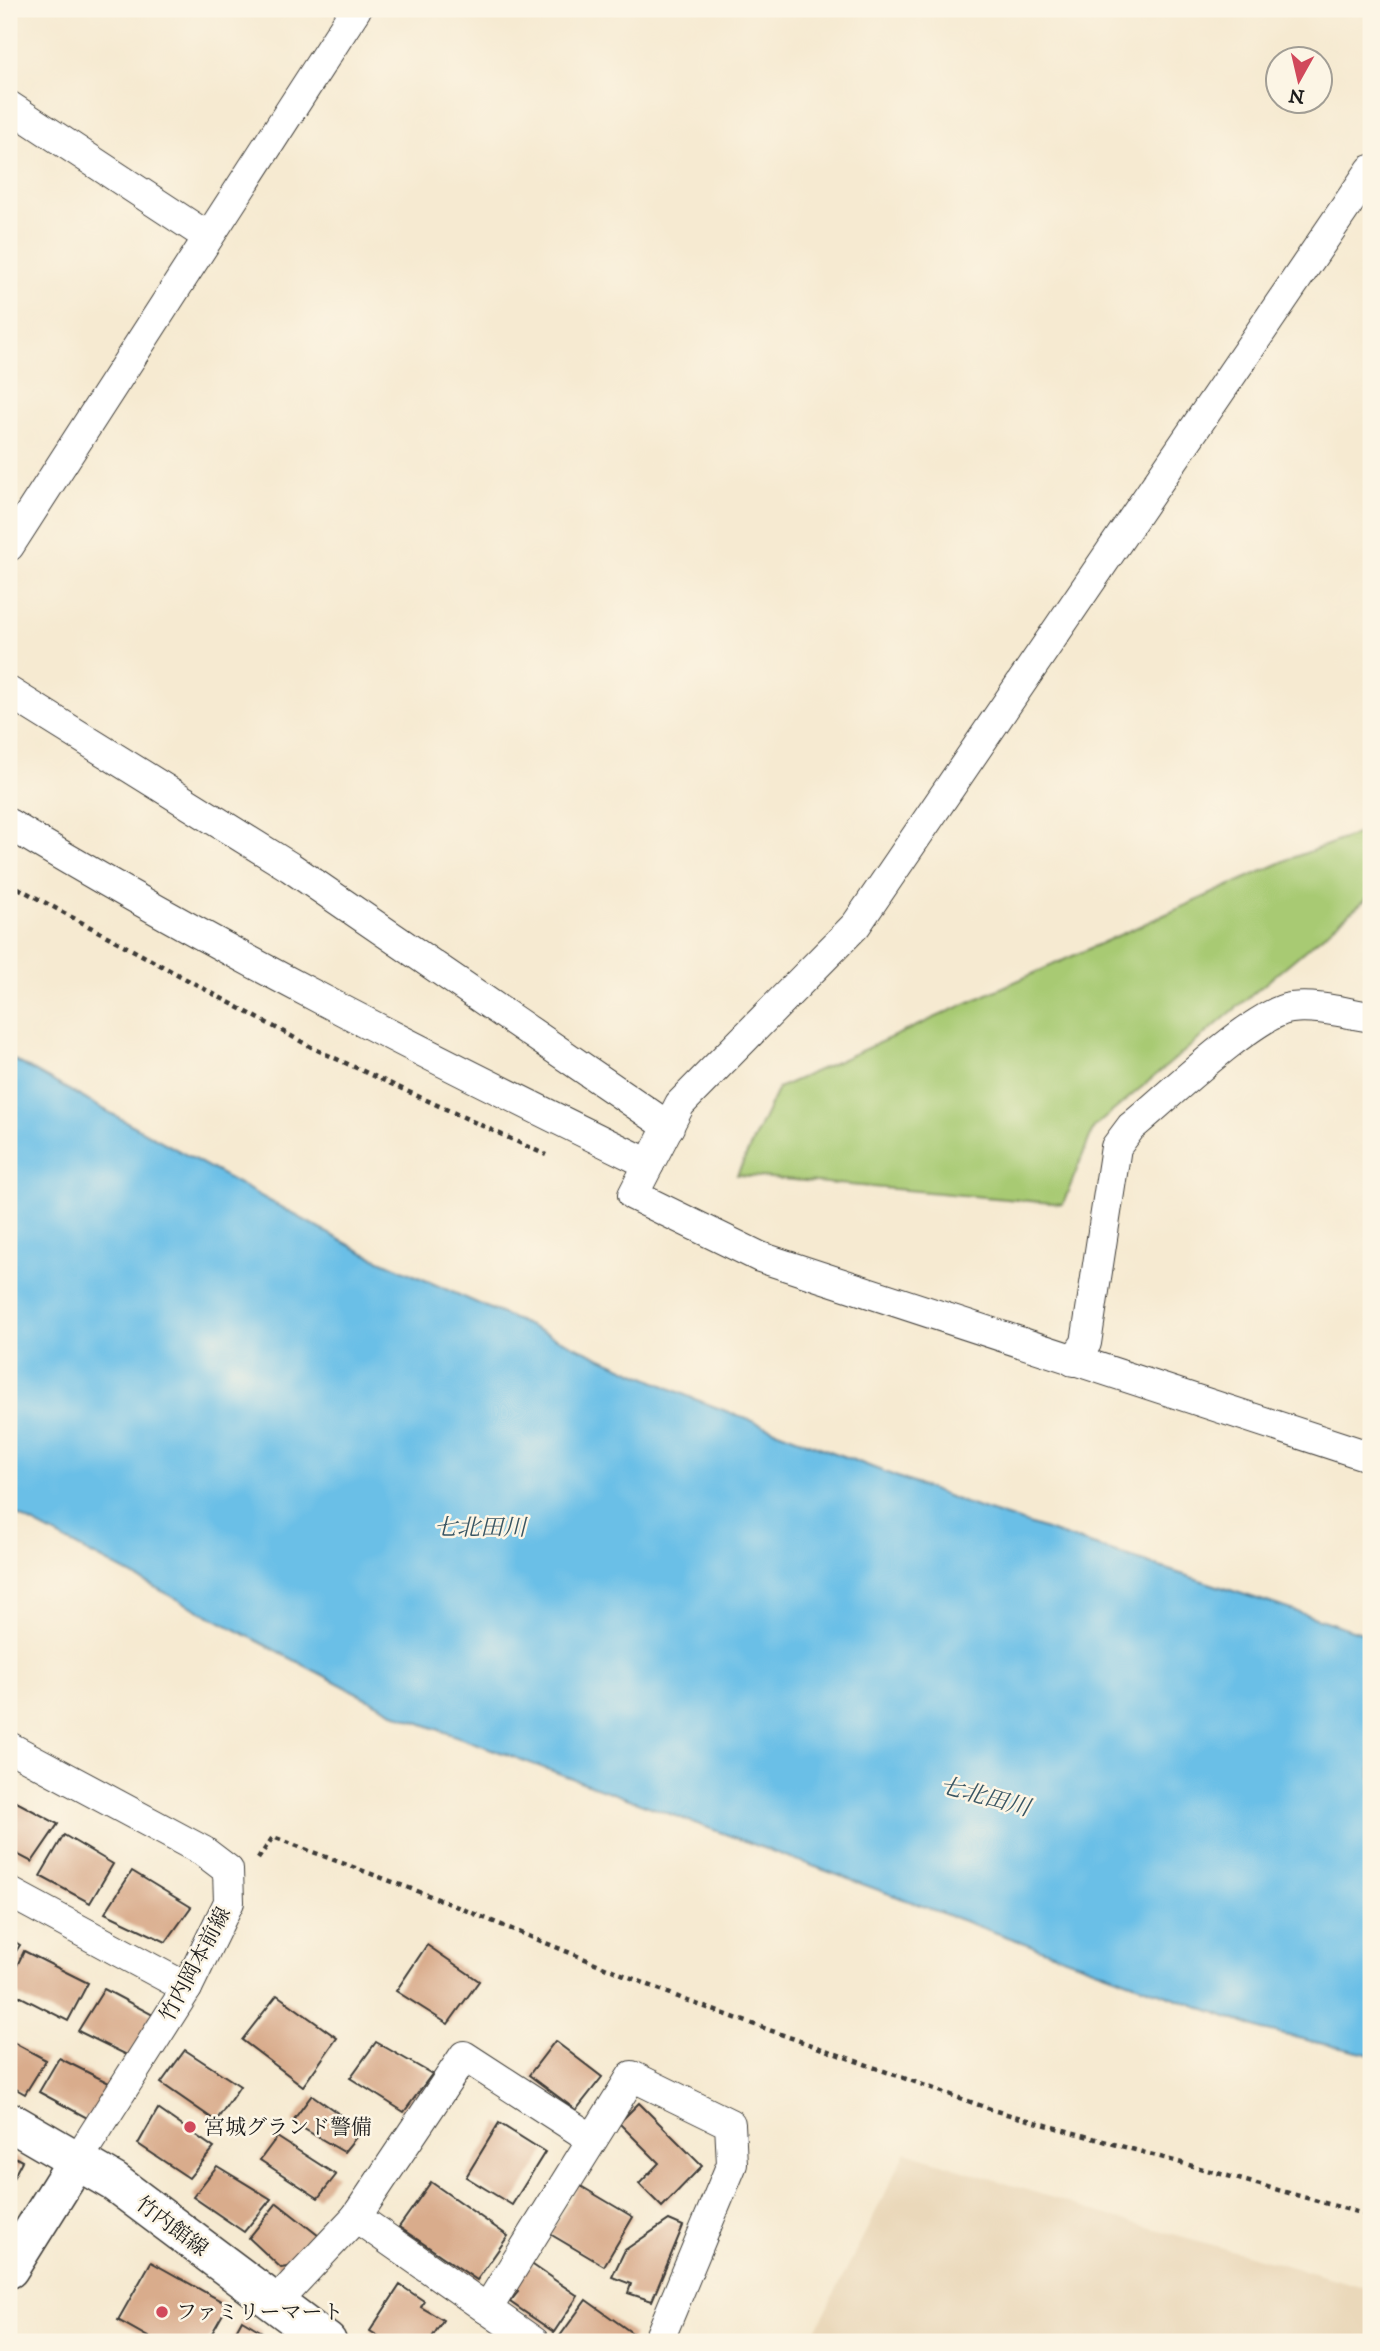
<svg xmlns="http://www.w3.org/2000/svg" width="1380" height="2351" viewBox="0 0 1380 2351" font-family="'IM FELL DW Pica','Noto Serif JP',serif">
<rect width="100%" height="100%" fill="#fcf5e5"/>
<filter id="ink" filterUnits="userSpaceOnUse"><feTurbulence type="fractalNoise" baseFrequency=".0143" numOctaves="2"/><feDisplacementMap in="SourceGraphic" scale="14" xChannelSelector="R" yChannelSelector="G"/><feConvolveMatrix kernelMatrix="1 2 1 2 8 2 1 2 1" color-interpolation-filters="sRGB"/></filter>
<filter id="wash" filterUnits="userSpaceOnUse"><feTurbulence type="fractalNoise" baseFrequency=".00686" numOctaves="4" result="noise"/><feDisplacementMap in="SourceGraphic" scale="28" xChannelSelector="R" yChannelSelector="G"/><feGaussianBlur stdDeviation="1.57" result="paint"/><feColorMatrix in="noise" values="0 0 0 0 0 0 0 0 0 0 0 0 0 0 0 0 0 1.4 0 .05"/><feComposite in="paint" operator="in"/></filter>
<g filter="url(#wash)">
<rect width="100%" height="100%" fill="#f6ead1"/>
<path fill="#ead8ba" d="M906,2152L1123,2220L1371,2289V2342H810Z"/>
<path fill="#a8ca73" stroke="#627348" stroke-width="2" d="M1371,829V895L1094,1127L1063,1204L737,1175L778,1088L1289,859Z"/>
<path fill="#6bbfe7" stroke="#446e82" stroke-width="2" d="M9,1057L364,1253L692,1398L973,1506L1371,1636V2055L1263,2030L401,1716L9,1511Z"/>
<g id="blocks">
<g fill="#d9ac8c">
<path d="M9,1798L58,1824L32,1862L9,1850Z"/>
<path d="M64,1835L113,1864L90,1903L40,1876Z"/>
<path d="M132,1871L191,1907L166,1942L105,1913Z"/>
<path d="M9,1938L20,1945L9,1962Z"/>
<path d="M427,1945L479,1981L448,2024L396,1991Z"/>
<path d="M24,1951L88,1983L68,2021L9,1991V1982Z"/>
<path d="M104,1989L155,2016L129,2056L78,2031Z"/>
<path d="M277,1995L337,2038L303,2086L242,2040Z"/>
<path d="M9,2040L46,2060L25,2094L9,2085Z"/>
<path d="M555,2041L602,2077L576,2110L529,2075Z"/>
<path d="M376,2042L432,2074L404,2112L350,2078Z"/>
<path d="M185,2050L240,2086L216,2121L161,2083Z"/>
<path d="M59,2058L111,2084L89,2119L39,2092Z"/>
<path d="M312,2095L362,2130L344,2152L292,2122Z"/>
<path d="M639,2103L702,2166L662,2207L639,2184L659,2163L619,2123Z"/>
<path d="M158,2109L214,2148L189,2178L138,2144Z"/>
<path d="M499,2123L545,2152L512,2205L466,2177Z"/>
<path d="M277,2137L336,2175L318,2198L260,2160Z"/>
<path d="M9,2154L22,2161L9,2186Z"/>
<path d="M217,2166L271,2199L244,2232L193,2197Z"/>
<path d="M431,2182L508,2236L477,2280L399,2227Z"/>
<path d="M579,2185L633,2217L604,2266L550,2234Z"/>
<path d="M277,2203L319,2236L300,2265L281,2268L249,2238Z"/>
<path d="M669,2220L683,2226L652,2301L628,2293L631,2284L612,2277L625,2250Z"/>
<path d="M151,2262L228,2305L207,2342H157L118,2320Z"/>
<path d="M530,2263L578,2296L554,2332L510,2302L518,2292L512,2288Z"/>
<path d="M400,2285L424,2301L421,2307L443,2320L429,2342H388L370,2331Z"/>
<path d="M586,2300L635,2335L630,2342H570L560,2336Z"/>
<path d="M242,2320L262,2332L256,2342H230Z"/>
</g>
</g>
</g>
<g filter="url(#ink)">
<use href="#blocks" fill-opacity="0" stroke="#3d3b37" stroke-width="2"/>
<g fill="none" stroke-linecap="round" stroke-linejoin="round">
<defs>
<g id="street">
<path d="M9,106L208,237"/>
<path d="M1371,170L856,925L680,1104L633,1195L760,1257L1371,1457"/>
<path d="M9,546L356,9"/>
<path d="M9,692L290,867L669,1127"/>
<path d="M9,824C216,949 432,1058 649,1164"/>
<path d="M1073,1361L1086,1343L1116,1147L1131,1127C1163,1101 1255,1012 1291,1008C1318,1005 1345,1013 1371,1017"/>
<path d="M9,1747L203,1851L228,1870L229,1902L187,1988L78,2159"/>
<path d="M9,1892L187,1988"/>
<path d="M274,2304L356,2217"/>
<path d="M487,2309L632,2076L730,2124L732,2164L658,2342"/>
<path d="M534,2342L356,2217L464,2056L592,2139"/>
</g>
<g id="secondary">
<path d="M9,2121L114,2182L327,2342"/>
<path d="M9,2269L78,2159"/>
</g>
</defs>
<use href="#street" stroke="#3d3b37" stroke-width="32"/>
<use href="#secondary" stroke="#3d3b37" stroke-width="41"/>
<g stroke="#3d3b37" stroke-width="4.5" stroke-dasharray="5 5" stroke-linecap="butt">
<path d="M9,883L315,1049L546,1155"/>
<path d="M258,1859L273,1837L438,1899L688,2001L996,2111L1371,2216"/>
</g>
<use href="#street" stroke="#fff" stroke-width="30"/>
<use href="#secondary" stroke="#fff" stroke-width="38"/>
</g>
</g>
<g fill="#d1495b" stroke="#fcf5e5" stroke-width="2.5">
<circle cx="190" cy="2127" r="7"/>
<circle cx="162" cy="2312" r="7"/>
</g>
<g text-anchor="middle" stroke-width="5" stroke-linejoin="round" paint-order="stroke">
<g font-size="21" fill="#1c1c1c" stroke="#fcf5e5">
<text transform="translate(195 1964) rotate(-62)" y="7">竹内岡本前線</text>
<text transform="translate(172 2226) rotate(37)" y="7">竹内館線</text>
</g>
<g font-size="21" fill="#1c1c1c" stroke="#fcf5e5" text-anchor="start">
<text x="204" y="2134">宮城グランド警備</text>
<text x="176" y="2319">ファミリーマート</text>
</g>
<g font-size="23" font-style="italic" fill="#385563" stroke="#fcf5e5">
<text x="480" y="1535">七北田川</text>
<text transform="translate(985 1796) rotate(15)" y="8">七北田川</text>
</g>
</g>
<rect width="1380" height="2351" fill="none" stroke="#fcf5e5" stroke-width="35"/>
<g transform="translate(1299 80) rotate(188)"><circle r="33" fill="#fcf5e5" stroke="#a29e95" stroke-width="2"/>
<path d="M0-5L12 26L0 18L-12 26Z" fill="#d1495b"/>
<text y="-10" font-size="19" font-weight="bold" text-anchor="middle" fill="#1c1c1c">N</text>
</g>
</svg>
